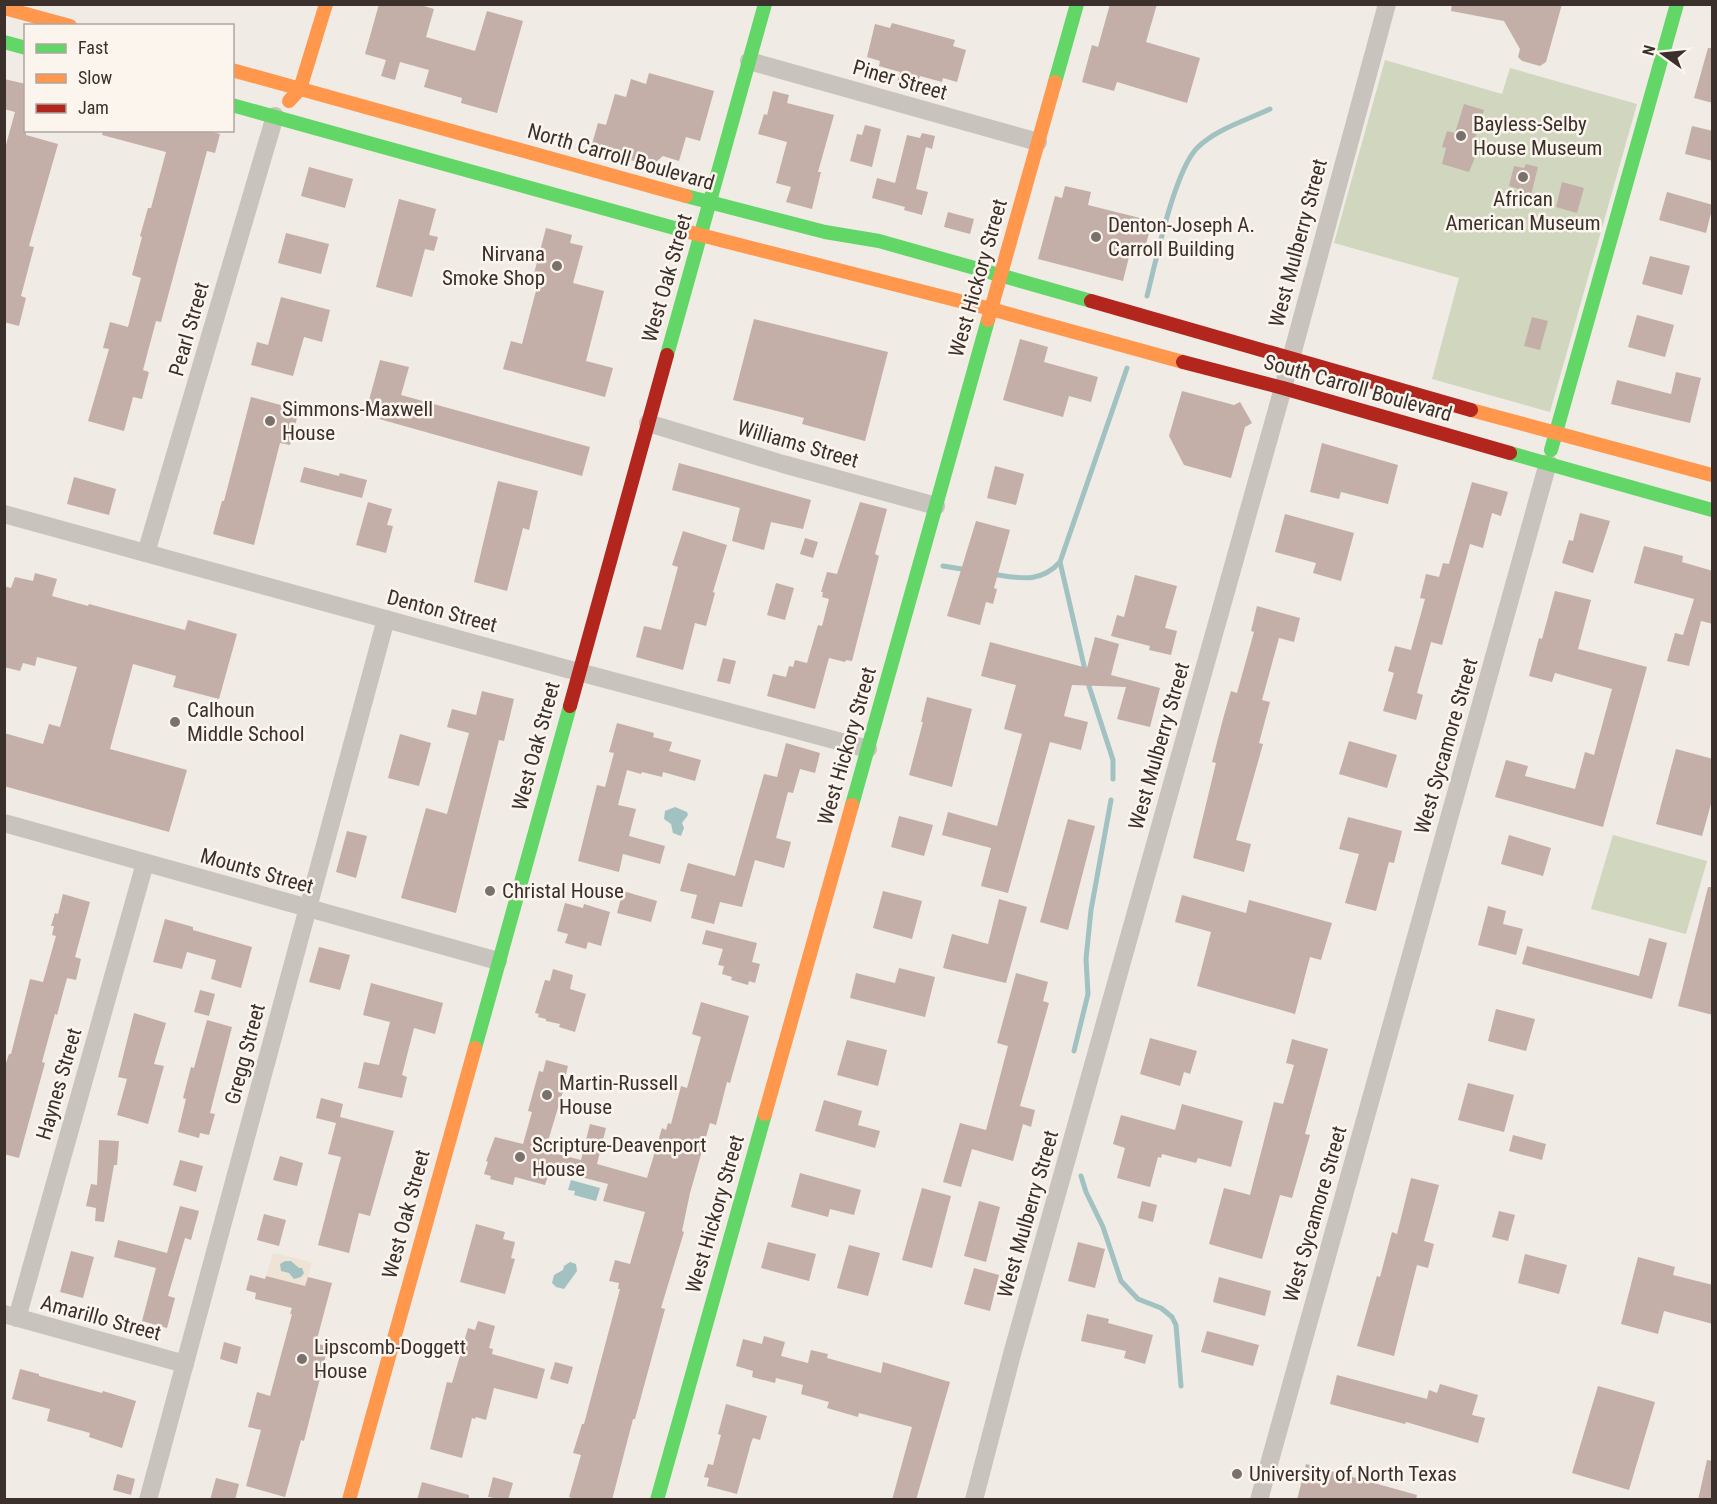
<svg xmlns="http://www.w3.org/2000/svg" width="1717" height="1504" viewBox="0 0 1717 1504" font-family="'Roboto Condensed',sans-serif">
<rect width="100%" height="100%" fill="#f0ebe5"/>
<g fill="#d1d6bf">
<path d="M1385,60L1502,94L1510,68L1637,104L1550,412L1432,379L1459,278L1334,243Z"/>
<path d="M1613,835L1707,861L1686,934L1591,909Z"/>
</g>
<path fill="#eee3d5" d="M273,1253L312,1262L301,1303L281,1280L266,1276Z"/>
<g fill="#a1c2c1">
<path d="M675,807L687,812L688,815L682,823L684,828L681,836L673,833L671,824L664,819L665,811Z"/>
<path d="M571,1180L600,1188L596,1201L574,1195L575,1191L568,1190Z"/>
<path d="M285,1261H291L299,1268H302L304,1273L301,1277L294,1279L289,1273L281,1271L280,1264Z"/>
<path d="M570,1262L576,1264L577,1271L564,1289L556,1287L552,1283L554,1275L563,1270L564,1266Z"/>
</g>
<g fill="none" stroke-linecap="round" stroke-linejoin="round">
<g stroke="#a1c2c1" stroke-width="5">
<path d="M1147,296C1156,261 1174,172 1197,148C1216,129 1247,120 1270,109"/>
<path d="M1060,562L1088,683L1113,760V779"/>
<path d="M943,566L968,570"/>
<path d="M992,574C1019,578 1040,584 1060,562L1127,368"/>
<path d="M1074,1051L1088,994L1086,959L1091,910L1111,800"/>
<path d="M1081,1176L1086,1192L1103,1227L1121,1281L1138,1299L1161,1308L1172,1317L1176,1325L1181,1386"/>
</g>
</g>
<g fill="#c3afa7">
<path d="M379,4H417L434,9L426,37L475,51L487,11L523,21L497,113L461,103L462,98L424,87L429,70L400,62L395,80L381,76L386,60L365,54Z"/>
<path d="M1110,4H1157L1146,42L1200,58L1187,103L1117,82L1114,91L1082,82L1092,45L1098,47Z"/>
<path d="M1452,4H1562L1546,62L1540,66L1522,61L1518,57L1520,49L1504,21L1451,11Z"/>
<path d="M892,23L955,40L953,46L966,50L957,82L943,78L942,82L920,76L917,88L897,83L900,72L879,66L880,61L867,57L875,24L890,28Z"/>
<path d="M1708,48H1713V103L1694,98Z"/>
<path d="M649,73L714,91L700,141L686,137L679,161L663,156L651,166L606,153L608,148L592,144L598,123L606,125L615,94L626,97L631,79L646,84Z"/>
<path d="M4,79L26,84V135L58,144L29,246L34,247L21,296L26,298L19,326L4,322V152L15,112L4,109Z"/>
<path d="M773,91L789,95L787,103L834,115L818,172H821L812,209L786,202L791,187L776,183L787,142L758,134L764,114L767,115Z"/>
<path d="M1464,104L1484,110L1475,139L1480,145L1469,172L1442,164L1446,148L1442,147L1447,131L1455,133Z"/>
<path d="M865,125L881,129L872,167L850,161L857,134L862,135Z"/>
<path d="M1692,126L1713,131V161L1685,154Z"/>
<path d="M103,130H206L220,134L215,153L207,151L161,322L156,321L143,370L149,372L142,399L133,397L124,431L88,421L109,349L103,348L110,322L128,327L141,278L132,275L142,237L140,236L148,208H151L166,152L102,135Z"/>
<path d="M922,133L935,136L932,149L926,147L916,189L928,192L922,215L904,210L905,207L872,198L877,178L895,183L907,135L920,138Z"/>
<path d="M1526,164L1538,167L1531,195L1518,192L1519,189L1509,186L1514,166L1524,168Z"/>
<path d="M309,167L353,179L345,208L301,196Z"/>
<path d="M1562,182L1584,188L1577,213L1556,207Z"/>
<path d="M1065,186L1091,192L1088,205L1152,221L1143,256L1130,253L1123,281L1038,259L1055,196L1062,198Z"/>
<path d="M1667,192L1713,205L1706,233L1659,220Z"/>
<path d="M399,199L436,209L429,235L438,237L434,251L425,249L412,297L376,287Z"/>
<path d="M948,212L974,219L970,234L944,227Z"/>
<path d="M546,228L572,235L570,243L583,246L573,283L604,291L586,361L613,368L605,397L503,369L511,341L522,344L537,287L531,285Z"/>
<path d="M286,233L329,244L321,274L278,263Z"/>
<path d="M1650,256L1690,266L1682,295L1642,284Z"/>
<path d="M281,297L330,310L322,342L304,337L293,376L251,365L257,342L268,345Z"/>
<path d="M1637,315L1674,325L1665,357L1628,347Z"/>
<path d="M1532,317L1548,321L1540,350L1524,346Z"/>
<path d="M754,319L888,352L865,441L802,424L804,418L733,400Z"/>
<path d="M1020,339L1048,347L1044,362L1098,377L1091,402L1069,396L1063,417L1003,400Z"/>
<path d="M380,360L409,367L401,395L590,447L582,476L365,415Z"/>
<path d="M1676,372L1701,378L1690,423L1611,404L1617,380L1671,394Z"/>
<path d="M1182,391L1234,405L1240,402L1252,423L1245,427L1231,478L1184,465L1169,436Z"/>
<path d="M251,397L299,410L290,445L280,443L254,545L213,534L222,501H224Z"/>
<path d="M1322,443L1398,465L1388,504L1341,492L1339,499L1310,492Z"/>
<path d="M679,463L811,500L803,529L771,522L764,550L732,541L740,508L672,490Z"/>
<path d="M995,466L1024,474L1016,505L987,498Z"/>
<path d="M304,467L339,476L340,473L367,480L362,498L300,482Z"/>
<path d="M74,477L116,489L109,515L67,504Z"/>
<path d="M498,481L538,491L529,530L523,528L507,591L474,582Z"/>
<path d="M1472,482L1508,492L1501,516L1492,513L1483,548L1470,544L1442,645L1431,642L1417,693L1423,695L1416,720L1383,711L1394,673L1388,671L1395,646L1411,650L1425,599L1420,598L1426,574L1439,577L1443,563L1449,564Z"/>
<path d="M368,502L392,509L387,525L393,526L386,553L356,545Z"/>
<path d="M860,502L887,509L875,554L879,556L852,661L846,660L845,662L829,658L815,709L767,696L773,674L786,677L789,666L793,667L795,660L807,663L818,625L822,626L829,599L822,597L823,592H821L827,572L837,574Z"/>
<path d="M1580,513L1610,521L1593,573L1562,563L1569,540L1573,541Z"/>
<path d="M1285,514L1354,533L1341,581L1313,573L1316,563L1275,552Z"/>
<path d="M976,521L1010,530L994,588L997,589L993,604L986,602L980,625L947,616Z"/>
<path d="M683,531L727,545L713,592L715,593L706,626L695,623L683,670L636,657L644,626L661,630L678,567L672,565Z"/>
<path d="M805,538L818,542L813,558L800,554Z"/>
<path d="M1644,546L1683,556L1682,562L1713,571V624L1701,621L1689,666L1667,661L1675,633L1683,635L1694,599L1634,583Z"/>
<path d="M35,573L57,579L52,596L88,606L89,604L185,630L188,620L237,634L219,699L173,687L176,676L133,664L110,749L187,770L169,832L4,786V733L43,744L49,724L60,727L77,667L37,657L35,666L23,663L20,671L4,667V586L11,588L15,577L33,581Z"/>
<path d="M1135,575L1177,586L1165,628L1177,631L1171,655L1149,650L1150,646L1111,636L1117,615L1124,617Z"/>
<path d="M776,583L794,588L785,620L767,615Z"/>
<path d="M1555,591L1591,600L1578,649L1647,667L1603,827L1495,797L1506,760L1528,766L1525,776L1575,789L1585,752L1594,755L1612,689L1555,673L1552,682L1529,676L1539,638L1542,639Z"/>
<path d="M1257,606L1300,618L1294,642L1279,638L1262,700L1270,702L1259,743L1263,744L1236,840L1251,844L1244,872L1193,858L1216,763L1212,762L1223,719L1231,691L1237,693L1254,632L1251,631Z"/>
<path d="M1095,637L1119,644L1111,675L1160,688L1150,727L1117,719L1126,687L1072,685L1064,716L1088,722L1081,750L1050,742L1008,893L981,886L991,848L942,835L948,812L997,826L1022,734L1004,729L1016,685L981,676L990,642L1087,668Z"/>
<path d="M723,658L736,661L730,684L717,681Z"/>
<path d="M482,691L514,699L504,741L499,740L456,913L401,898L426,808L447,814L469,733L447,727L452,709L476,715Z"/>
<path d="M927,697L972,709L952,787L909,775L923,722H921Z"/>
<path d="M617,723L654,733L653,737L672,742L669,751L701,760L695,781L663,772L662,777L642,772L641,774L627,770L618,805L636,809L629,836L665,846L660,864L623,854L619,872L578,861L597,785L605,787L614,753L609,752Z"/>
<path d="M400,734L431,743L419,786L388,778Z"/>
<path d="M1349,741L1397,755L1387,788L1339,774Z"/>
<path d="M786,743L820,753L815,773L800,769L793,793L788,792L776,838L791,842L784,868L755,860L742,907L720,902L714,924L691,918L697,895L680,891L688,863L735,876L764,774L777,777Z"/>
<path d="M1676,749L1713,759V797L1702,836L1656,824Z"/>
<path d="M899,816L933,825L924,856L891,847Z"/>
<path d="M1348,817L1402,831L1394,863L1389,862L1376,911L1345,903L1359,854L1339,849Z"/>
<path d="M1068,819L1095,826L1068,930L1040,922Z"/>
<path d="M347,831L367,836L356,878L336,872Z"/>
<path d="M1509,835L1551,848L1543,876L1501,864Z"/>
<path d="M1708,887H1713V1015L1678,1006Z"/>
<path d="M623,891L657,901L651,922L617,913Z"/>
<path d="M883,891L922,901L912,939L873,928Z"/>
<path d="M63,894L90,902L75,957L81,959L76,980L67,978L57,1015L55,1014L42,1062L45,1063L19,1158L4,1154V1069L9,1054H11L30,979L43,982L56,936L52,935L54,926H51L55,913L58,914Z"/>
<path d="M1182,895L1246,913L1249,900L1332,923L1321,960L1310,957L1295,1014L1197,986L1211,932L1175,922Z"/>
<path d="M999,899L1027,907L1006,983L943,968L952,934L988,944Z"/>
<path d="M565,903L583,908L584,904L610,912L601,946L588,942L586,949L565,943L568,934L557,931Z"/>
<path d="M1488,906L1506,911L1503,924L1523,929L1516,955L1478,945Z"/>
<path d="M165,919L193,927V930L252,947L241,988L211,979L216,960L187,952L182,969L153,962Z"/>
<path d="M706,930L757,943L752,962L760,964L755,983L749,981L748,985L731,980L732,977L722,974L724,966L718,965L723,949L702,944Z"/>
<path d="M1649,938L1667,943L1652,999L1522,964L1527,946L1639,976Z"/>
<path d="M319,947L350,955L340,990L309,982Z"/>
<path d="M899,968L935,977L925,1017L850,998L856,973L895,983Z"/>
<path d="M553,969L573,975L570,989L586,994L575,1032L559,1027L560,1024L546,1021V1019L538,1017L539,1014L535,1013L545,980L550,981Z"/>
<path d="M1016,973L1048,982L1043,1001L1049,1003L1020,1106L1035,1110L1031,1127L1023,1124L1013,1161L972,1149L961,1187L943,1182L960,1123L986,1130L1008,1046L997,1043Z"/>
<path d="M371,983L443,1003L435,1034L414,1028L402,1075L407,1077L402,1098L358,1088L364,1062L379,1065L390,1022L363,1015Z"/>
<path d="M200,990L215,994L209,1016L194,1012Z"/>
<path d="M701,1002L749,1016L730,1083L727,1082L716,1125L710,1123L690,1193L682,1231L684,1232L661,1308L665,1309L635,1419H633L612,1500H578L569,1497L581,1455L573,1453L582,1424H584L620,1289H618L619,1283L609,1281L615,1260L630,1264L645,1212L603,1201L608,1184L550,1169L545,1185L515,1177L513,1185L490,1179L491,1176L484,1174L488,1162L486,1161L495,1137L523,1144L532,1112L528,1111L539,1071L543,1072L546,1060L568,1066L565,1078H567L545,1151L581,1160L590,1124L606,1128L597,1164L647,1178L662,1128L666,1130L668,1123L671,1124L681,1086L687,1088L701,1037L692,1034Z"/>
<path d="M1496,1009L1535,1019L1526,1051L1488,1041Z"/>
<path d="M134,1013L166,1023L154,1064L164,1066L148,1124L117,1115L127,1079L118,1077Z"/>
<path d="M207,1020L232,1027L210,1113L215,1114L209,1135L200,1133L199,1138L178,1132L186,1099L183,1098L191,1067L194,1068Z"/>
<path d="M1150,1038L1197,1051L1190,1074L1184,1072L1180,1086L1140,1074Z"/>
<path d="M1292,1039L1328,1049L1305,1134L1310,1135L1292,1198L1280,1195L1262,1259L1209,1244L1224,1188L1250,1195L1274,1102L1283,1104L1294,1065L1286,1063Z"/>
<path d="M847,1040L887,1050L878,1086L837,1075Z"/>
<path d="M1468,1083L1514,1095L1504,1132L1458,1120Z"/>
<path d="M321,1098L343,1104L340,1117L394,1131L370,1216L359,1213L349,1253L318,1245L341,1157L328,1154L336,1123L316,1118Z"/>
<path d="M824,1100L862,1111L858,1125L880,1131L875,1148L815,1131Z"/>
<path d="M1182,1104L1243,1121L1231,1167L1198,1158L1196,1163L1162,1154L1161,1158L1158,1157L1150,1187L1117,1178L1125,1148L1113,1144L1121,1115L1175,1130Z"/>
<path d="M1513,1135L1546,1144L1542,1160L1509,1151Z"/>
<path d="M99,1140L119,1141L117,1165H114L104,1222L95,1221L96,1208L86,1206L91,1184L97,1185Z"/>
<path d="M280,1156L303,1163L297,1186L273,1180Z"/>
<path d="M180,1160L203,1166L196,1192L173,1185Z"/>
<path d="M800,1173L861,1190L854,1215L830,1209L828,1217L791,1207Z"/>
<path d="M1411,1178L1439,1185L1424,1241L1434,1244L1428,1268L1417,1265L1394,1356L1357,1346L1377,1276L1380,1277L1392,1232L1397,1234Z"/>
<path d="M922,1188L951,1196L932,1268L902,1260Z"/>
<path d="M979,1201L1000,1207L986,1262L964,1256Z"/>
<path d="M1142,1201L1157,1205L1153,1222L1138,1218Z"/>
<path d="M180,1206L199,1211L191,1240L185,1238L168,1296L175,1298L167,1328L142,1321L156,1268L114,1257L118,1240L167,1253Z"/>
<path d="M1499,1211L1515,1215L1508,1241L1492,1237Z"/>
<path d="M264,1214L286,1220L279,1246L257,1240Z"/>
<path d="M476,1224L505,1232L503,1239L515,1242L511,1258L515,1259L505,1294L460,1282Z"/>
<path d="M768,1242L816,1254L809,1281L761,1268Z"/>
<path d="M1078,1242L1105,1249L1095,1288L1068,1281Z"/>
<path d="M849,1245L880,1253L868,1296L837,1288Z"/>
<path d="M71,1251L94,1257L83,1298L60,1292Z"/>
<path d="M1525,1254L1567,1265L1559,1294L1518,1283Z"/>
<path d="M1638,1257L1675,1267L1673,1275L1713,1285V1324L1664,1311L1658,1334L1621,1324Z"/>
<path d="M974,1268L999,1275L990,1311L964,1304Z"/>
<path d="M250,1275L265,1279L266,1276L305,1286L308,1277L332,1283L316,1343L328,1347L304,1441L301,1440L285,1497L246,1486L261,1430L248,1427L257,1392L270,1396L292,1314H290L292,1308L255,1299L256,1293L246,1290Z"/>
<path d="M1219,1277L1271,1291L1265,1316L1213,1302Z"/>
<path d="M1087,1314L1109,1319L1108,1323L1153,1335L1145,1364L1124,1358L1126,1351L1081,1341Z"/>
<path d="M478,1321L495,1326L489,1348L493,1349L492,1354L545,1369L537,1399L494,1388L486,1420L476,1417L475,1419L472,1418L462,1458L430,1449L447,1382L452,1383L468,1328L475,1330Z"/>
<path d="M1207,1331L1259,1345L1253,1366L1201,1352Z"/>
<path d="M764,1336L785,1342L781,1356L808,1363L811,1350L828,1354L827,1358L881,1373L883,1362L950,1382L916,1500H892L912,1427L859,1413L858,1417L827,1408L829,1402L801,1394L803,1385L776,1378L775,1383L752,1377L753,1371L736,1366L743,1339L762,1344Z"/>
<path d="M224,1342L241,1347L237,1364L220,1359Z"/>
<path d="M555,1362L573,1367L568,1384L550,1379Z"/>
<path d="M20,1369L39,1374V1376L102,1393L103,1391L136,1401L122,1448L89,1437L90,1433L47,1421L50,1409L12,1399Z"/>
<path d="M1337,1375L1427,1399L1429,1390L1437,1393L1440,1384L1478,1395L1472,1415L1485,1418L1478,1443L1406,1422L1405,1424L1330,1404Z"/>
<path d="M1598,1386L1655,1402L1629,1490L1572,1473Z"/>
<path d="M726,1404L767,1416L760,1440L753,1438L751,1443L737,1494L707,1486L709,1478L704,1477L708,1464L713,1465L721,1435L718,1434Z"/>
<path d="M1707,1460L1713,1461V1500H1698Z"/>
<path d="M1306,1464L1417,1495L1416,1500H1297Z"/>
<path d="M117,1474L135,1479L131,1495L113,1490Z"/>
<path d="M493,1477L513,1483L508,1500L488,1497Z"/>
<path d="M216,1478L239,1484L235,1500H210Z"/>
<path d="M422,1482L469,1495V1500H417Z"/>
</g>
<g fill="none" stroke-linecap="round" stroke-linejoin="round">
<g stroke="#c9c3be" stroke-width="18">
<path d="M749,61L1038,142"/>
<path d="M648,423L783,464L936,506"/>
<path d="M4,514L560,667L868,749"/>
<path d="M146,553L275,116"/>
<path d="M4,823L498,961"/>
<path d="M4,1314L185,1364"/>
<path d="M17,1318L145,863"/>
<path d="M148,1500L386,619"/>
<path d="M974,1500L1012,1354L1283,388L1387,4"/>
<path d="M1259,1500L1548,463"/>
</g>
<g stroke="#63d668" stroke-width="14">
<path d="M4,42L26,48"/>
<path d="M1055,82L1077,4"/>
<path d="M232,105L685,231"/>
<path d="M686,196L825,232L879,241L1091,301"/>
<path d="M667,355L765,4"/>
<path d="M1551,450L1677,4"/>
<path d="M1510,453L1712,510"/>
<path d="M852,805L988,320"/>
<path d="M475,1048L570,706"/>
<path d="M657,1500L765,1114"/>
</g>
<g stroke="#ff974d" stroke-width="14">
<path d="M4,8L70,26"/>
<path d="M232,70L686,196"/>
<path d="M289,101L300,89L326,4"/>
<path d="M685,231L991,309L1183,362"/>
<path d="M988,320L1055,82"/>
<path d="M1471,410L1712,475"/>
<path d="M765,1114L852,805"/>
<path d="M349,1500L475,1048"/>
</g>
<g stroke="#b3261e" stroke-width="14">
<path d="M1091,301L1471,410"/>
<path d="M1183,362L1283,388L1510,453"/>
<path d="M570,706L667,355"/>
</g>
</g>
<g fill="#7a716c" stroke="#fbf5ee" stroke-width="2">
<circle cx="1461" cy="136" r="6"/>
<circle cx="1523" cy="177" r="6"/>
<circle cx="1096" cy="237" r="6"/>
<circle cx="557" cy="266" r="6"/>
<circle cx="270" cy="421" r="6"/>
<circle cx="175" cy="722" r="6"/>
<circle cx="490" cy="891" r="6"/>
<circle cx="547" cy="1095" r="6"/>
<circle cx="520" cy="1157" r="6"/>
<circle cx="302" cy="1359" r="6"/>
<circle cx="1237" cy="1474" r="6"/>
</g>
<g text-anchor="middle" stroke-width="5" stroke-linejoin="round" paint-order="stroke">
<g font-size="21" fill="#3b302b" stroke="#fbf5ee">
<text transform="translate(900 80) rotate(16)" y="7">Piner Street</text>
<text transform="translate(621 157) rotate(16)" y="7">North Carroll Boulevard</text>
<text transform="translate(1298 243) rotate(-75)" y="7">West Mulberry Street</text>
<text transform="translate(667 278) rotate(-74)" y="7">West Oak Street</text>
<text transform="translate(978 278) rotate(-74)" y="7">West Hickory Street</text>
<text transform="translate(189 329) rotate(-74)" y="7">Pearl Street</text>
<text transform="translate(1358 388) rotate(16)" y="7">South Carroll Boulevard</text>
<text transform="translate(798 444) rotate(16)" y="7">Williams Street</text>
<text transform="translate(442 611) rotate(15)" y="7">Denton Street</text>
<text transform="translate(536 746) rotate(-75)" y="7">West Oak Street</text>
<text transform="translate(847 746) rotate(-74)" y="7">West Hickory Street</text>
<text transform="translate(1159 746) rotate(-74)" y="7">West Mulberry Street</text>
<text transform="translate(1446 746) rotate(-74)" y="7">West Sycamore Street</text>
<text transform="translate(257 871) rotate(16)" y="7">Mounts Street</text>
<text transform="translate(245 1054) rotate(-75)" y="7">Gregg Street</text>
<text transform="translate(59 1084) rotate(-74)" y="7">Haynes Street</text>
<text transform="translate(406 1214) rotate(-75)" y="7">West Oak Street</text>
<text transform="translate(715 1214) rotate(-74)" y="7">West Hickory Street</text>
<text transform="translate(1028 1214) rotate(-74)" y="7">West Mulberry Street</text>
<text transform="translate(1315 1214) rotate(-74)" y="7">West Sycamore Street</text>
<text transform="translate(101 1318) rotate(15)" y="7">Amarillo Street</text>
</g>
<g font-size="21" fill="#3b302b" stroke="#fbf5ee" text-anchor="start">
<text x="1473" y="131">Bayless-Selby<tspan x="1473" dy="24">House Museum</tspan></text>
<text x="1523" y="206" text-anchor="middle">African<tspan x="1523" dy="24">American Museum</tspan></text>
<text x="1108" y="232">Denton-Joseph A.<tspan x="1108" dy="24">Carroll Building</tspan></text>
<text x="545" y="261" text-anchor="end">Nirvana<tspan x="545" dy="24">Smoke Shop</tspan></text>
<text x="282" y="416">Simmons-Maxwell<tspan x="282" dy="24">House</tspan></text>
<text x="187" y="717">Calhoun<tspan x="187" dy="24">Middle School</tspan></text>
<text x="502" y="898">Christal House</text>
<text x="559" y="1090">Martin-Russell<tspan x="559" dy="24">House</tspan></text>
<text x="532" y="1152">Scripture-Deavenport<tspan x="532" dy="24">House</tspan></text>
<text x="314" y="1354">Lipscomb-Doggett<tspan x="314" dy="24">House</tspan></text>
<text x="1249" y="1481">University of North Texas</text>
</g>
</g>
<rect width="1717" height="1504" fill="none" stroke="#3b302b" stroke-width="12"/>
<rect x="24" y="24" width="210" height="108" fill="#fbf5ee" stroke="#aea6a0" stroke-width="1.5"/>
<rect x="36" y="44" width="30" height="9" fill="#63d668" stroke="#aea6a0" stroke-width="1.5"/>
<text x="78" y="54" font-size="18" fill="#3b302b">Fast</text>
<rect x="36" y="74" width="30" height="9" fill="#ff974d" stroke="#aea6a0" stroke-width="1.5"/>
<text x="78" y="84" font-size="18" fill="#3b302b">Slow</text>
<rect x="36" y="104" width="30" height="9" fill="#b3261e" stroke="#aea6a0" stroke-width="1.5"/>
<text x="78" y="114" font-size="18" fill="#3b302b">Jam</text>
<g transform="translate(1663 54) rotate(285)" stroke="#fbf5ee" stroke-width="4.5" paint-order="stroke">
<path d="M0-4.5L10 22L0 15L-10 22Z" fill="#3b302b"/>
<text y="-9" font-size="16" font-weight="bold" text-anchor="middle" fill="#3b302b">N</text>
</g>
</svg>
